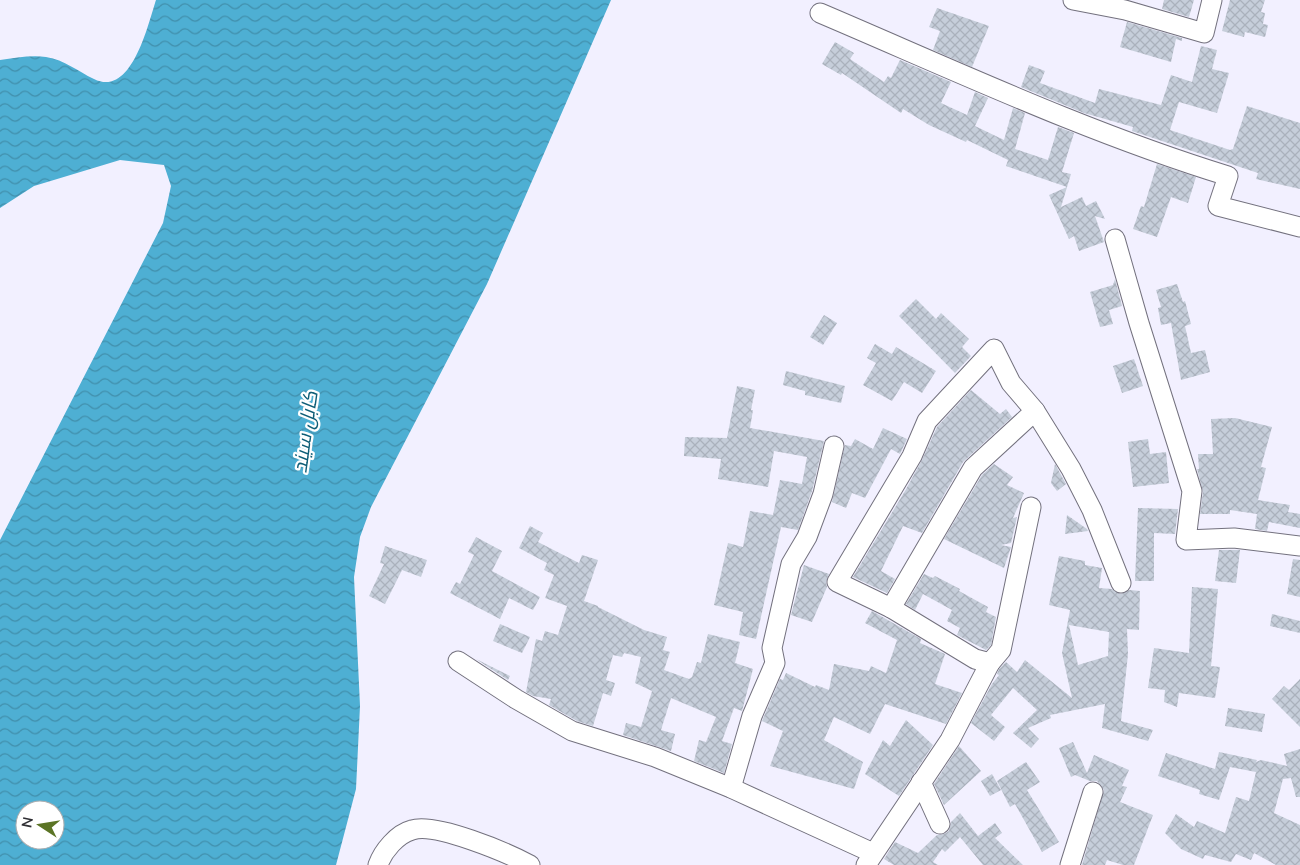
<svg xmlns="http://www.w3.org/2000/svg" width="1300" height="865" viewBox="0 0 1300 865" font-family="Mulish,Cairo,sans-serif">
<defs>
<pattern id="water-waves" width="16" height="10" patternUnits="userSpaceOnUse" patternTransform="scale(1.25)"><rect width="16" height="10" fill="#4eafd3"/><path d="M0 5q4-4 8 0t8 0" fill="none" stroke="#418fac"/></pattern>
<pattern id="building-cross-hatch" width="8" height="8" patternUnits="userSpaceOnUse" patternTransform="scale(1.25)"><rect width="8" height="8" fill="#c6ceda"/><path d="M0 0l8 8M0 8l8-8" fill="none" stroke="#aab1bc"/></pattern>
</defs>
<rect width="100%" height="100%" fill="#f2f0ff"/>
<path fill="url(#water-waves)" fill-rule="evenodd" d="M156,0H611L487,284L371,507L360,537L354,577L360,706L356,789L336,865H0V540L163,223L171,186L164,165L120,160L34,186L0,208V60C15,58 31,55 46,57C65,60 77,71 94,79C132,98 148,24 156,0ZM25,810H55V840H25Z"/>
<g fill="url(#building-cross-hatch)" fill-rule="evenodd">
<path d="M1164,0H1194L1189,17L1162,9Z"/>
<path d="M1230,0H1265L1261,12L1265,13L1263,24L1268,25L1265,37L1245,32L1244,37L1222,31Z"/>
<path d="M937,8L989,26L972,67L933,50L940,31L929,27Z"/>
<path d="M1127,22L1182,38V41L1176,39L1171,62L1120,47Z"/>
<path d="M835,42L854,53L850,59L884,82L888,76L891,78L900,60L951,82L941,103L967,115L975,92L988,98L975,126L1004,140L1013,108L1025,113L1015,149L1048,160L1058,127L1074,133L1062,172L1071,174L1061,207L1082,197L1086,206L1096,201L1105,219L1095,216L1104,242L1079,251L1074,236L1069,239L1049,195L1067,187L1006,166L1008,160L967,140L966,142L929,125L903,109L901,113L842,73L841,75L822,64Z"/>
<path d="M1201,46L1217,50L1212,69L1229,73L1217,113L1179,102L1170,130L1230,150L1233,149L1247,106L1300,123V189L1256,179L1258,173L1132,131L1133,127L1084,113L1021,87L1029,65L1045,71L1040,83L1095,103L1099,89L1161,105L1171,75L1192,82Z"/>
<path d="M1157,164L1196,177L1188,203L1171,197L1157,237L1133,229L1141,206L1144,207Z"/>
<path d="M1115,279L1122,306L1109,310L1113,324L1100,327L1090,292L1113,285Z"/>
<path d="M1177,284L1183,302L1185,301L1191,324L1185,326L1191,353L1205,350L1210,372L1181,380L1171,323L1161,325L1158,308L1161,307L1156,290Z"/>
<path d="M916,299L936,319L941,313L969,339L962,347L971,356L955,373L899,316Z"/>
<path d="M824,315L837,323L823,345L810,337Z"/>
<path d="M875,344L892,354L896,347L936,371L922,393L904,382L892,401L863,385L876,363L867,358Z"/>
<path d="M1134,359L1143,386L1122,393L1113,366Z"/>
<path d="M786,371L845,386L841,403L805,395V391L783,385Z"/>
<path d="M737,386L755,390L751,410H753L750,428L824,441L812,491L798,530L781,527L756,639L739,635L743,612L714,605L728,543L743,547L750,511L773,515L780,480L802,484L807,457L774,451L768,487L718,479L721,459L684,456L685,437L727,438Z"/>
<path d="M971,390L1000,414L1006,409L1012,417L963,462L922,533L903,526L881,571L895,579L887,593L853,577L905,491L922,460L937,427Z"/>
<path d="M1235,418L1272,427L1261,467L1266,468L1258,500L1290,505L1288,512L1300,514V528L1269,522L1267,531L1255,529L1257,514L1230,510V514H1200L1203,492L1197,469H1199L1198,454H1213L1211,419Z"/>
<path d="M883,428L907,439L900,454L891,449L865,498L852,493L846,508L832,502L845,445L851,446L855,439L873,449Z"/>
<path d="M1148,439L1150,454L1166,452L1169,483L1133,487L1128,442Z"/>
<path d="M994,464L1013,477L1007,485L1024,493L1013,518L1017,517L1011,543L1001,545L1011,547L1004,568L944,539L982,475Z"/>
<path d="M1055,464L1066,484L1057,491L1051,483Z"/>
<path d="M1138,508L1178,509L1175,534L1154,533V581H1135Z"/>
<path d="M1067,515L1087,529L1088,531L1065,534Z"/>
<path d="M530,526L543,533L538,542L579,563L582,555L598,560L584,601L598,606V607L644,630L667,637L663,650L670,652L664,670L689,679L692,677L697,662L701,663L708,634L740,642L735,663L753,669L742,711L734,708L722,741L732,744L724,773L694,761L699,740L706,742L716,717L671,698L661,730L675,734L671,751L623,735L626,723L641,727L652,691L635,683L641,657L624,653L622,657L613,655L606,680L615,683L611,696L603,693L593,726L577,721L549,705L551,699L533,696L526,692L536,639L542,641L545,631L558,635L567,606L545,598L554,575L544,570L547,563L519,548Z"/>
<path d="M476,537L502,551L492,571L540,597L533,610L509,598L500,619L450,593L456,582L460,584L474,555L468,552Z"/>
<path d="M385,546L427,560L421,577L402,570L385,604L369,596L384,564L380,563Z"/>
<path d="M1219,550H1240L1236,583L1215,581Z"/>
<path d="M1059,556L1085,561V565L1102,568L1099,588L1112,589L1120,594L1130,590L1140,591L1139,630L1127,629L1128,654L1121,721L1153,730L1148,741L1102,728L1105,704L1050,715L1051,718L1028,728L1039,739L1031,748L1013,733L1037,710L1013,688L991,715L1005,727L994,741L971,723L992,684L999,675L997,674L999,669L1006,662L1017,672L1025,660L1072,698L1062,653L1070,610L1049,605ZM1069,625L1109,632L1108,656L1078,665Z"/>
<path d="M1293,559L1300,560V597L1287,594Z"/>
<path d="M804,565L829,574L826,582L827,587L812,622L791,615Z"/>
<path d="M924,574L933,578L935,576L960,589L959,591L988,607L986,612L996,617L991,645L986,650L957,635L960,628L947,621L952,610L923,594L915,610L906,604Z"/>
<path d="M1192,587L1218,589L1211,666L1220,667L1215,698L1179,693L1177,707L1164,702L1165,690L1148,688L1154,648L1189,653Z"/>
<path d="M872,611L921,639L920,643L945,654L935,684L962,693L946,724L885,704L870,734L834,717L824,740L863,762L854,789L770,766L783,731L762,721L780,679L783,680L786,673L815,687L816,685L829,690L834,664L869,671L871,666L886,673L897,640L865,623Z"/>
<path d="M1272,614L1300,621V633L1270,626Z"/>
<path d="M500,624L530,637L522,653L493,641Z"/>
<path d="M476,659L510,676L508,680Z"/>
<path d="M1300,679V727L1272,699L1284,686L1289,690Z"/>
<path d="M1228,708L1265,714L1262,732L1225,726Z"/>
<path d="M906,720L933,745L899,796L865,774L883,740L890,746Z"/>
<path d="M1073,742L1087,773L1094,755L1129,770L1122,786L1127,787L1120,802L1153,815L1134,865H1123L1107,860L1105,865H1082L1104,790L1097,781H1090L1075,775L1071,777L1059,748Z"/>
<path d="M959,746L981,771L944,805L934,784Z"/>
<path d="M1300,749V797H1296L1291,778L1283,779L1274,813L1300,825V865H1276L1254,853L1251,860L1236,854L1231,862L1205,855L1203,859L1181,849L1165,833L1176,814L1194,827L1197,821L1225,833L1236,797L1249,801L1256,772L1230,767L1219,800L1199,794L1200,790L1158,776L1166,753L1215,769L1219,752L1257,760L1256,762L1261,760L1287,766L1284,754Z"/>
<path d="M1026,762L1040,782L1027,790L1059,842L1042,852L1015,804L1010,807L997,781Z"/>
<path d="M992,774L1001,790L990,796L981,781Z"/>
<path d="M960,813L978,836L995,823L1002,833L995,838L1023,865H983L960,837L945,852L942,849L933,862L938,865H894L884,859L895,842L918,853L937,835L944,834L949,831L951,822Z"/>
</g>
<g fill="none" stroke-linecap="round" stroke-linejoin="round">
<defs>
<g id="street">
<path d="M1073,0L1125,10L1204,33L1212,0"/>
<path d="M820,13C954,70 1088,133 1228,176L1218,206L1300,227"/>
<path d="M1115,239L1139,323L1192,491L1186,540L1234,538L1300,546"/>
<path d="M891,608L973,468L1035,411"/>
<path d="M458,661L516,699L572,731L655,757L731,788L873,853"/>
<path d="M990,663L1001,650L1031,507"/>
<path d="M921,782L940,824"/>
<path d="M731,788L752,716L775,663L772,648L791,564L807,537L823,494L834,446"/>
<path d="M378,865C383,851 397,834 412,830C435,822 508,853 530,865"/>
<path d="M866,865L950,740L990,663L975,659L891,608L837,582L912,456L927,421L994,349L1011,383L1035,411L1071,469L1092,510L1121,583"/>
<path d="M1070,865L1093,792"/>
</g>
</defs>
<use href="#street" stroke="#73717e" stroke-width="21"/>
<use href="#street" stroke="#fff" stroke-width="19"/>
</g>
<g text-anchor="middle" stroke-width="4.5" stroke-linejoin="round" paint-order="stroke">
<g font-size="20" font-style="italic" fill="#0f5e77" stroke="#fff">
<text transform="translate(305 432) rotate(-82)" y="7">کابل سيند</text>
</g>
</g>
<g transform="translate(40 825) rotate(282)"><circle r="24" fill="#ffffff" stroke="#acacae"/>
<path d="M0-4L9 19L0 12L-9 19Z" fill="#5b7425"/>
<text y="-8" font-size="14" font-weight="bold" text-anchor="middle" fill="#302f34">N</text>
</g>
</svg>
